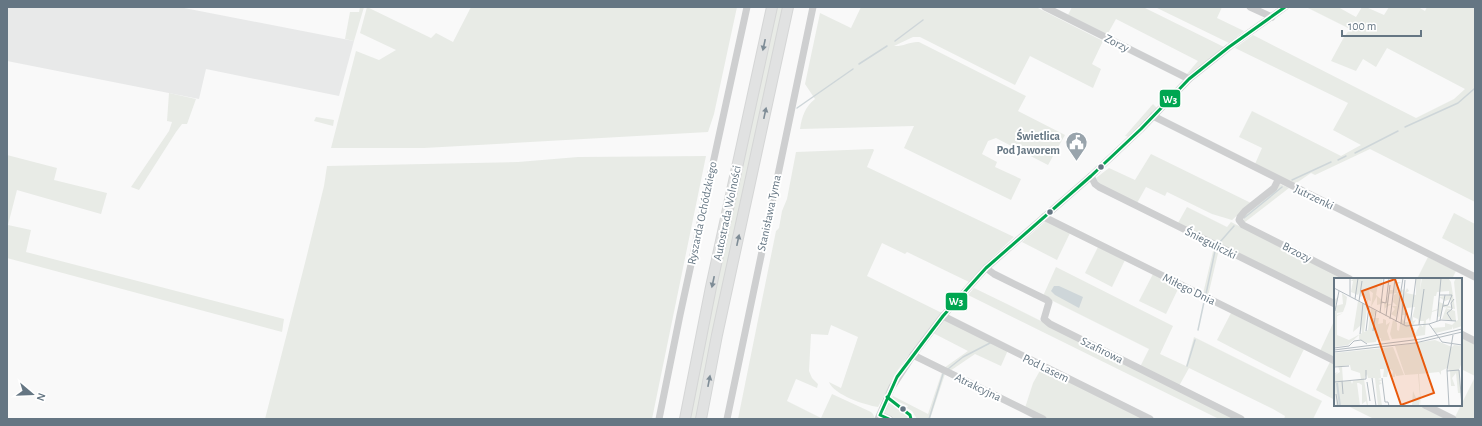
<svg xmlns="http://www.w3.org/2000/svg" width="1482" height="426" viewBox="0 0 1482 426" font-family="'Alegreya Sans',sans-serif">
<rect width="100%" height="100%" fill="#f9f9f9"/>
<path fill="#e8e9e9" d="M7,7H179L354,41L339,96L206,69L199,99L7,61Z"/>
<g fill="#e8ebe6">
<path d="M360,7H364L354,41L345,39L350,12H359Z"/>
<path d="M367,7L431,38L436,33L453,42L471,7H737L714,114L708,132L424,148H331L356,51L379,60L396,50L360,33Z"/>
<path d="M776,7H785L698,419H689L711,306Z"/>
<path d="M861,7H1036L1103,41L1092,64L1101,69L1093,88L1030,56L1015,85L920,37H913L894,46C902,47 911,41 919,42L1026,96L1018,111L1065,135L1048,165L996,138L988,141L982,154L997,162L995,167L1021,179L1011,200L904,148L914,126L800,129C802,116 805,107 815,99L805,84L820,13L851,28Z"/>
<path d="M1072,7H1143L1224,47L1189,76L1186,75L1198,61L1116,19L1107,35L1068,15Z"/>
<path d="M1155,7H1222L1217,18L1244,31L1229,43Z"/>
<path d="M1306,7H1338L1356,17L1362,7H1366L1384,15L1389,7H1418L1425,11L1427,7H1475V202L1370,149L1315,175L1311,173L1295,184L1255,164L1262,148L1239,137L1252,111L1341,156L1361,145L1333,130L1348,103L1235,48L1253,35L1416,118L1454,99L1465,89L1387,48L1376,67L1363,59L1356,71L1331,61L1344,37L1350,29Z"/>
<path d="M169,93L196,99L187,124H182L176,132L139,190L131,187L169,131L172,122L167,121Z"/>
<path d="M1153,104L1157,108L1130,137L1125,136Z"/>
<path d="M316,117L334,120L333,126L314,121Z"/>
<path d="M873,149L874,150L867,167L1014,237L983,266L969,282L907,252L905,254L882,243L867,276L942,313L912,350L898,370L878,407C865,405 834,395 829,382L841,388L858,337L831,325L828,335L811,334L809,371L812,378L818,384L817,388L796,379L787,401L821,418L832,394L871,412L873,414L875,419H738L776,231L779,228L782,211L787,199L796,152Z"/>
<path d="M1151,154L1251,203L1232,220L1212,214L1167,192L1165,196L1146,187L1137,203L1097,183L1096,178L1109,168L1135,180Z"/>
<path d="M7,155L57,168L54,180L107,193L101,214L17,190L8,225L31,230L26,252L284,319L282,332L7,258Z"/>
<path d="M706,156L652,419H265L306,259L324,186L327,166L518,162L578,157Z"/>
<path d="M1280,184L1289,188L1245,222L1243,221L1244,216Z"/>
<path d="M1187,207L1227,227L1231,222L1344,279H1335V301L1178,223Z"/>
<path d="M1454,213L1475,224V255L1442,238Z"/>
<path d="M1046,221L1070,233L1057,260L1022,242Z"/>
<path d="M1098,247L1125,260L1112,287L1085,273Z"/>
<path d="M1214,247L1219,249L1208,296L1203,294Z"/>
<path d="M1428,257L1456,271L1452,279H1417Z"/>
<path d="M1056,267L1173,326L1160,354L1186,366L1194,337L1322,401L1313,419H1284L1285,416L1273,409L1189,368L1179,386L1140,367L1149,349L1043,296Z"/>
<path d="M1153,274L1179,287L1166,314L1139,301Z"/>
<path d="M974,288L1007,304L1237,419H1219L968,295Z"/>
<path d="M1231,313L1304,349L1290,378L1217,340Z"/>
<path d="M945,319L1008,350L1001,366L975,354L950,371L944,368L968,351L933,333Z"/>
<path d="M1335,319V358L1320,351Z"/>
<path d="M1461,337L1475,344V376L1461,369Z"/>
<path d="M1330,362L1335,364V400L1316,390Z"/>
<path d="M1042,367L1146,419H1047L1025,408L1033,383Z"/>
<path d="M942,372L945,374L930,419H917L912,411L907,408L908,406L899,402L897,403L892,398L893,396L928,414Z"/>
<path d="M1475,377V419H1459L1455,417Z"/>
<path d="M890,403L908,416V419H895L885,415V408L887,404Z"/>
<path d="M1346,405H1418L1446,419H1374Z"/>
</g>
<path fill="#ced6d9" d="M1054,286H1059L1083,297L1079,308L1055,295L1051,291Z"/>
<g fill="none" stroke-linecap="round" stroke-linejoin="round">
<g stroke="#ced6d9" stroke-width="1.5">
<path d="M895,41L923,20"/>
<path d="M859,64L887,46"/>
<path d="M797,108L853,69"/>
<path d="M1405,127L1458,103L1474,89"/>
<path d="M1355,153L1398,131"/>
<path d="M1338,160L1346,156"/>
<path d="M1292,180L1331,162"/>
<path d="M1244,218L1282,187"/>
<path d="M1220,242L1234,226"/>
<path d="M1206,294L1215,251"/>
<path d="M1198,330L1204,302"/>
<path d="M1187,366L1195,340"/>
<path d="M948,369L963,357L990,343"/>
<path d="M929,419L943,374"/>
</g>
<defs>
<g id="highway">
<path d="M685,419L711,287L772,7"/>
<path d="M701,419L717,335L788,7"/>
</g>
</defs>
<use href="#highway" stroke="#d5d6d6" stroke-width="12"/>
<g stroke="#cecfd0" stroke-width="7">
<path d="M1045,7L1189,79"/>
<path d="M1250,7L1272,17"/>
<path d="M1153,116L1475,277"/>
<path d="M1091,176L1095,184L1099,187L1335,304"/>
<path d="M1278,180L1274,188L1245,211L1240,217L1239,220L1243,225L1350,279"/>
<path d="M1044,217L1335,361"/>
<path d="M986,268L994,274L1047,300L1049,302L1044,319L1050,324L1241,419"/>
<path d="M943,316L1150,419"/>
<path d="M1461,334L1475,341"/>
<path d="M913,355L1043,419"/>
<path d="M1425,405L1453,419"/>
<path d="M880,415L889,419"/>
<path d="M659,419L680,315L747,7"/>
<path d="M727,419L813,7"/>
<path d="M878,419L892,387L913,355L943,316L986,268L1091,176L1141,129L1189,79L1229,47L1285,7"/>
</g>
<use href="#highway" stroke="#e1e2e2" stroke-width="10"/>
<defs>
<g id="bus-1">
<path d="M887,397L910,415L911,419"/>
<path d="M889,419L880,415L897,377L943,316L986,268L1091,176L1141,129L1189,79L1229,47L1285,7"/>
</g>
</defs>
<use href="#bus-1" stroke="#fff" stroke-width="6"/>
<use href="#bus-1" stroke="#00a651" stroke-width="3"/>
</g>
<defs><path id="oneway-solid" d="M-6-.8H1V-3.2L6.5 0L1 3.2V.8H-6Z"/></defs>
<g fill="#7e8c96">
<use href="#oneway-solid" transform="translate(764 45) rotate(102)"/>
<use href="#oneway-solid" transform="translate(765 113) rotate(-78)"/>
<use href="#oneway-solid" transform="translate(738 240) rotate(-78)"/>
<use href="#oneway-solid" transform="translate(713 282) rotate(102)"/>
<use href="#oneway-solid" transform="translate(709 381) rotate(-79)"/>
</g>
<defs>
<symbol id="civic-pin" viewBox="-11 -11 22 30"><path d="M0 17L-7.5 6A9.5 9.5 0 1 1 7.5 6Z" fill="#99a4ac" stroke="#fff"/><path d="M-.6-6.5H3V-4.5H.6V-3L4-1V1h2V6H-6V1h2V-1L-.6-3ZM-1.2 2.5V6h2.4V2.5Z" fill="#fff"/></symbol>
</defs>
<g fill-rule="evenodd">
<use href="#civic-pin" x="1064" y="130" width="25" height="34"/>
</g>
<g fill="#657683" stroke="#fff" stroke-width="1.5">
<circle cx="1101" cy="167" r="3.5"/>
<circle cx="1050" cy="212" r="3.5"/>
<circle cx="903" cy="409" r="3.5"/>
</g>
<g text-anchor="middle" stroke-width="4" stroke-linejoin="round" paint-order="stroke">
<g font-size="12" fill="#657683" stroke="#fff">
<text transform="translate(1117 43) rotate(27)" y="4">Zorzy</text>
<text transform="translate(1314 197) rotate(26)" y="4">Jutrzenki</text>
<text transform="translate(702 213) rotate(-78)" y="4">Ryszarda Ochódzkiego</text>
<text transform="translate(727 213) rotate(-78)" y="4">Autostrada Wolności</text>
<text transform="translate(769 213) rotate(-78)" y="4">Stanisława Tyma</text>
<text transform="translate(1211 243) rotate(27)" y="4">Śnieguliczki</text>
<text transform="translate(1297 252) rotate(27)" y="4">Brzozy</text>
<text transform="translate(1189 289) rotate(26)" y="4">Miłego Dnia</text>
<text transform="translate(1102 350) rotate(26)" y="4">Szafirowa</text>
<text transform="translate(1046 368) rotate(26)" y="4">Pod Lasem</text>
<text transform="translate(978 387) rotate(26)" y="4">Atrakcyjna</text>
</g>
<g font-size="12" font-weight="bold" fill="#657683" stroke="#fff" text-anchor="end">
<text x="1060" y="140">Świetlica<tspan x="1060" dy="14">Pod Jaworem</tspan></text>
</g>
</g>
<g transform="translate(1334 278)">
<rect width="128" height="128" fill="#f9f9f9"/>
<path d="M17,0H49L47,9L44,6L42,17L51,25L56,12H60L61,4H67L64,6L63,14L70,11V16L73,10L75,13L72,15L82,17V0H87L86,12L88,0H114L117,4L121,31L109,29L107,38L104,39V32L98,34L96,44L95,40L92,42L91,57L84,58L81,59V56L86,47L89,49L90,43H86L84,47V41L79,39V43L82,42L78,49L81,51L80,59L58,61L56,56L59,42L63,45V52L65,53L67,40L71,44H77L81,29L73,30L71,37H68L67,20L64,44L65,29L62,39L57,36L61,31L58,28H63L59,24L60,17L63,15L55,16L54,26H58L51,30V37L50,25L43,27V18L37,29L39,15L35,12L37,23L34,22L30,54L34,52L37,30L42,33L39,40H45L44,46L49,45V41L52,42V47L56,44L53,53L56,62L47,63V60H43L42,64L33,65L25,61V57L14,67L0,69V22L5,18L1,28L9,26L8,15L13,19L12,26L9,34L3,35V37L9,35L3,38V57L15,62L28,55L27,47L19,54L24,23L32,27L33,22L30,17L26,19L27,11L24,17L17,14L19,3H17L19,1ZM115,13V17L105,19L111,23L116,21L118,29L105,24L104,31L98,33L100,18H102L103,14ZM122,0H128V48L119,51V48L118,51L102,55L98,50L111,49V45L118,47L122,43L108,41L112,30L121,33L122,43L124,42L120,4ZM101,62L118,69L120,67L128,68V84L125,92L127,115H124L122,95L118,100L121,108H117L116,93L113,90L107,93V97L105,94L85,96L87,128L86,121L85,128H78L79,113L82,120L86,118L84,96L71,97L61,68ZM59,69L70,97L62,98L61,95V99H55L58,98L59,93L55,90L53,99H49L50,91H46L47,100L44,101L48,102L45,104L48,105L45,107L48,128H44L41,100H34L33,96L30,101L34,127L39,128H33L32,123L28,126V107L25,105H23L26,128H2L0,92L1,95L4,94L1,97L6,94L4,88H0V75ZM16,87L17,92L26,95L27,101L19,103L18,106L17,103H9L8,88Z" fill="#e8ebe6" fill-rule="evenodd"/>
<path fill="none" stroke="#ced6d9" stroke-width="2" d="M3,105L6,128"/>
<path fill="none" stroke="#b5bdc3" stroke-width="1" d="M0,10L72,48L95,46L107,42L122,43M105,17H118L114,27L109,28M16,18V0M21,21L24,0M25,23L28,3M47,24L52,25L55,0M1,33L5,13M46,35L50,0M52,38L56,7M56,41L61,1M106,42L111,17M103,43L107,0M118,43L113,35L118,31L117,25L120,21M62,44L69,0M67,46L71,2M95,46L108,64L128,67M70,47L72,32M85,47L90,11M76,48L82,0M32,53L35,28M39,53L42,33M26,56L29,25M0,70L15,68L20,63L27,62L33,66M0,72L87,61L128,51M0,74L81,65L128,54M0,89L15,88M113,93L125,92L128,128M38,100L42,128M48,100L51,124H54L55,128M8,103L9,116M0,104L32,101V92M33,104L36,123M2,116L4,128M115,128L113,92L119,57"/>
<path fill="#e8590c" fill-opacity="0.15" stroke="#e8590c" stroke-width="2" d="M61,1L100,115L67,127L28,13Z"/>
<rect width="128" height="128" fill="none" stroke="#657683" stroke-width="2"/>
</g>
<g stroke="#fff" stroke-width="1.5">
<rect x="1159" y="89" width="22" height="19" rx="4" fill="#00a651"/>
<rect x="945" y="292" width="23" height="19" rx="4" fill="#00a651"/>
</g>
<g font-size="11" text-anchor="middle" font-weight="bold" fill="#fff">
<text x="1170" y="103">W3</text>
<text x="956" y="305">W3</text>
</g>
<rect width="1482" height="426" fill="none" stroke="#657683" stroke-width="16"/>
<g transform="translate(32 394) rotate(109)" stroke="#ffffff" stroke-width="3" paint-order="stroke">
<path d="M0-3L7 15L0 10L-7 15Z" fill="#657683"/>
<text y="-6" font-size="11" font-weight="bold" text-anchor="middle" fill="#657683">N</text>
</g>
<path d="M1342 30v6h79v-6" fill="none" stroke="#657683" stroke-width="2"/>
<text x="1348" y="30" font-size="12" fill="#657683" stroke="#ffffff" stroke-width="3" paint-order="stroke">100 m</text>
</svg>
